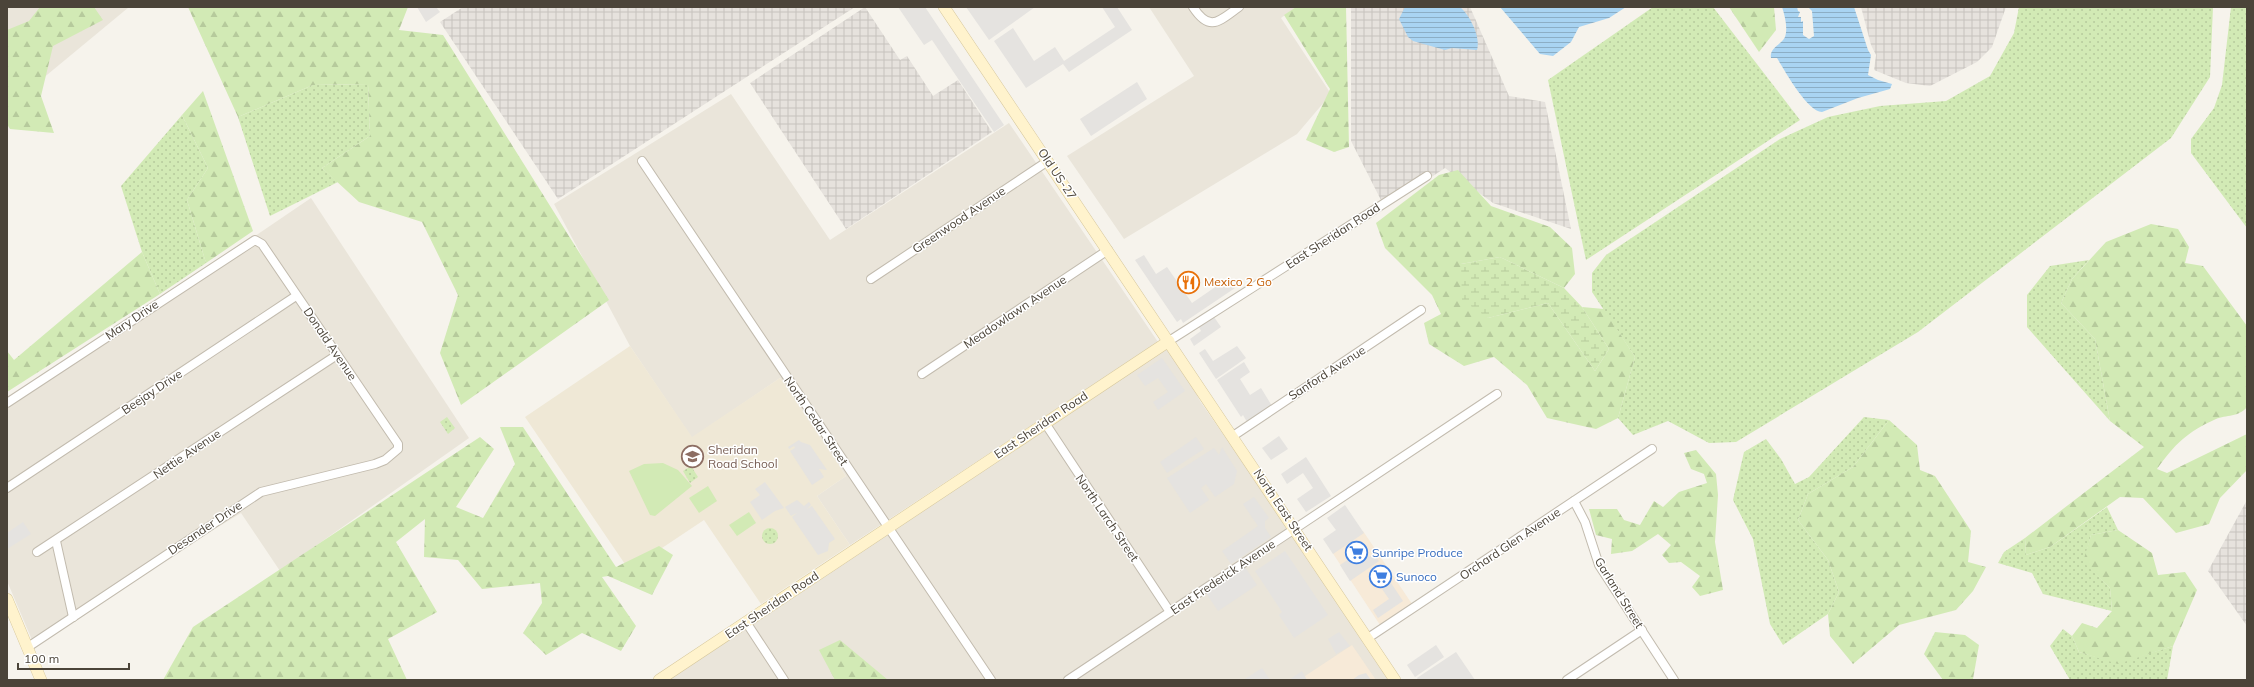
<svg xmlns="http://www.w3.org/2000/svg" width="2254" height="687" viewBox="0 0 2254 687" font-family="Mulish,sans-serif">
<defs>
<pattern id="industrial-grid" width="8" height="8" patternUnits="userSpaceOnUse"><rect width="8" height="8" fill="#e6e2dd"/><path d="M0 4h8M4 0v8" fill="none" stroke="#c7c3be"/></pattern>
<pattern id="grass-dots" width="8" height="8" patternUnits="userSpaceOnUse"><rect width="8" height="8" fill="#d2eab5"/><path d="M2 2h.1M6 6h.1" fill="none" stroke="#b6ca9c" stroke-width="1.8" stroke-linecap="round"/></pattern>
<pattern id="forest-firs" width="22" height="20" patternUnits="userSpaceOnUse"><rect width="22" height="20" fill="#d2eab5"/><path d="M5 1l3.5 6h-7zM16 11l3.5 6h-7z" fill="#b6ca9c"/></pattern>
<pattern id="wetland-marsh" width="20" height="14" patternUnits="userSpaceOnUse"><rect width="20" height="14" fill="#d2eab5"/><path d="M1 5h8M5 5V1M11 12h8M15 12V8" fill="none" stroke="#b6ca9c"/></pattern>
<pattern id="water-rules" width="6" height="5" patternUnits="userSpaceOnUse"><rect width="6" height="5" fill="#a9d4f2"/><path d="M0 2.5h6" fill="none" stroke="#8caec5"/></pattern>
</defs>
<rect width="100%" height="100%" fill="#f6f3ec"/>
<g fill="#eae5da">
<path d="M7,7H129L7,108Z"/>
<path d="M1149,7H1296L1281,18L1331,94L1297,134L1124,239L1067,156L1194,76Z"/>
<path d="M731,94L830,240L1009,123L1158,342L850,545L817,496L846,476L780,378L692,438L630,346L554,204Z"/>
<path d="M311,198L469,438L280,571L241,513L32,640L7,581V404Z"/>
<path d="M1169,341L1200,401L1393,680H660Z"/>
</g>
<g fill="#f7ead8">
<path d="M1363,531L1412,604L1380,625L1332,552Z"/>
<path d="M1352,645L1376,680H1299Z"/>
</g>
<g fill="url(#industrial-grid)">
<path d="M463,7H855L558,199L440,22Z"/>
<path d="M865,7L900,60L907,56L933,96L958,80L992,132L846,229L750,83Z"/>
<path d="M1351,7H1470L1509,96L1545,102L1571,229L1493,203L1445,168L1385,208L1351,141Z"/>
<path d="M1861,7H2006L1992,47L1977,62L1930,86L1906,83L1874,70L1876,55L1871,45Z"/>
<path d="M2247,500V626L2208,571Z"/>
</g>
<path fill="#efe8d6" d="M630,346L692,437L780,378L846,476L817,496L850,545L761,604L704,520L629,570L525,417Z"/>
<g fill="url(#grass-dots)">
<path d="M1653,7H1713L1800,120L1586,260L1548,80Z"/>
<path d="M2019,7H2213L2210,77L2171,138L1918,332L1736,442L1709,443L1668,421L1633,435L1618,418L1635,357L1592,292V273L1606,255L1780,139L1828,117L1880,106L1946,101L1990,76L2014,33Z"/>
<path d="M2231,7H2247V228L2191,153V139L2214,108L2222,85Z"/>
<path d="M368,84L370,136L322,168L338,182L270,216L238,117L313,85Z"/>
<path d="M182,115L208,168L187,200L206,263L160,294L142,252L121,186Z"/>
<path d="M2089,260L2072,279L2061,303L2095,339L2110,421L2027,327V295L2050,266Z"/>
<path d="M447,417L455,428L448,434L440,422Z"/>
<path d="M1864,417L1889,420L1853,467L1808,494L1798,520L1828,560L1839,592L1828,614L1783,645L1770,624L1753,539L1733,500L1744,452L1766,439L1781,459L1795,484L1809,477Z"/>
<path d="M691,466L698,477L690,483L683,471Z"/>
<path d="M2107,507L2118,530L2091,535L2084,562L2110,588L2112,611L2043,594L2032,573L1998,563L2004,552L2025,538L2026,555L2050,547Z"/>
<circle cx="770" cy="536" r="8"/>
<path d="M2063,629L2072,636L2079,652L2118,663L2173,646L2167,680H2070L2050,646Z"/>
</g>
<g fill="url(#forest-firs)">
<path d="M40,7H94L103,20L53,46L41,96L54,133L10,129L7,124V30L29,21Z"/>
<path d="M188,7H408L399,30L443,35L609,300L461,405L440,353L458,295L422,222L359,202L322,168L370,136L368,84L313,85L238,117Z"/>
<path d="M1296,7H1346L1349,147L1334,152L1306,140L1330,89L1284,15Z"/>
<path d="M1729,7H1774L1776,30L1759,52Z"/>
<path d="M203,91L253,231L206,263L187,200L208,168L182,115Z"/>
<path d="M1458,170L1491,206L1550,227L1572,248L1575,274L1564,288L1500,257L1461,264L1488,318L1548,303L1595,371L1609,349L1582,307L1604,309L1635,357L1618,418L1596,429L1547,418L1527,385L1494,357L1464,366L1429,344L1424,323L1441,314L1432,295L1385,248L1376,223L1439,175Z"/>
<path d="M2151,224L2178,229L2189,247L2185,263L2203,266L2247,326V407C2239,417 2226,415 2216,419C2187,432 2175,444 2157,469L2167,473L2247,434V470L2220,498L2209,524L2176,533L2143,498L2120,497L2050,547L2026,555L2025,538L2144,447L2110,421L2095,339L2061,303L2072,279L2106,242Z"/>
<path d="M142,252L160,294L7,392V351L14,360Z"/>
<path d="M1889,420L1917,445L1920,470L1935,476L1971,531L1968,562L1986,567L1973,591L1956,610L1899,625L1853,664L1830,636L1828,614L1839,592L1828,560L1798,520L1808,494L1853,467Z"/>
<path d="M500,427H523L616,567L659,546L673,555L652,595L608,576L602,577L636,626L621,651L582,633L546,655L523,633L542,603L540,583L482,589L458,560L424,557L425,519L396,542L437,612L388,639L407,680H163L193,627L480,437L494,449L456,507L483,518L515,464Z"/>
<path d="M1696,450L1716,474L1718,495L1715,542L1723,590L1700,596L1692,587L1700,576L1681,562L1669,563L1662,555L1671,545L1658,534L1632,551L1611,554L1612,539L1596,535L1589,509H1617L1624,520L1640,525L1654,501L1663,507L1679,492L1707,483L1704,474L1691,469L1684,453Z"/>
<path d="M2118,530L2152,553L2158,575L2185,572L2197,590L2173,646L2118,664L2079,652L2072,636L2082,623L2097,628L2112,611L2110,588L2083,562L2091,535Z"/>
<path d="M1935,632L1965,635L1979,645L1973,679L1943,680L1924,654Z"/>
<path d="M840,640L888,680H835L819,650Z"/>
</g>
<path fill="url(#wetland-marsh)" d="M1500,257L1564,288L1582,307L1609,349L1595,371L1548,303L1488,318L1462,300L1461,264Z"/>
<g fill="#d2eab5">
<path d="M663,463L678,470L692,486L655,516L650,515L629,471L644,464Z"/>
<path d="M708,486L717,501L699,513L689,498Z"/>
<path d="M749,512L756,523L737,536L729,525Z"/>
</g>
<g fill="#e5e3e0">
<path d="M417,7H436L440,12L426,22Z"/>
<path d="M898,7H925L1004,125L994,132L932,40L924,45Z"/>
<path d="M966,7H1035L989,40Z"/>
<path d="M1102,7H1117L1132,30L1069,72L1063,64L1026,88L994,41L1013,28L1034,61L1055,47L1064,61L1115,27Z"/>
<path d="M1137,82L1147,99L1091,136L1080,119Z"/>
<path d="M1144,255L1156,274L1167,267L1192,303L1227,279L1235,288L1183,323L1181,319L1177,322L1135,260Z"/>
<path d="M1214,317L1221,327L1194,346L1190,339L1201,331L1199,327Z"/>
<path d="M1237,346L1246,358L1216,379L1199,353L1205,349L1213,361Z"/>
<path d="M1162,358L1185,391L1158,410L1153,402L1168,392L1158,378L1145,386L1137,375Z"/>
<path d="M1244,362L1250,372L1240,379L1250,395L1261,388L1272,406L1247,422L1243,415L1241,417L1217,380Z"/>
<path d="M1279,436L1288,449L1271,460L1262,448Z"/>
<path d="M1196,437L1204,449L1167,473L1160,462Z"/>
<path d="M799,440L801,442L810,445L827,470L819,469L824,477L812,485L790,451L795,448L794,446L789,449L788,447Z"/>
<path d="M1222,447L1237,471L1234,484L1215,497L1206,484L1201,488L1209,500L1190,513L1167,478L1214,448L1219,455Z"/>
<path d="M1306,457L1331,496L1306,512L1297,499L1313,488L1303,473L1287,484L1281,474Z"/>
<path d="M765,482L784,508L775,511L762,520L750,502L760,495L755,489Z"/>
<path d="M1254,497L1269,518L1265,521V528L1271,537L1231,564L1222,551L1258,526L1243,504Z"/>
<path d="M797,500L804,506L809,502L811,505L807,509L812,506L835,539L829,543L828,551L818,555L792,517L797,513L791,516L785,507Z"/>
<path d="M1345,505L1364,533L1333,554L1323,539L1336,530L1327,518Z"/>
<path d="M23,522L31,534L7,549V533Z"/>
<path d="M1364,549L1369,557L1374,554L1379,561L1350,581L1340,565Z"/>
<path d="M1285,551L1328,615L1294,638L1279,615L1282,612L1255,571Z"/>
<path d="M1245,567L1257,585L1218,611L1206,593Z"/>
<path d="M1391,583L1403,601L1378,618L1373,610L1389,599L1382,589Z"/>
<path d="M1339,632L1350,646L1336,654L1328,639Z"/>
<path d="M1436,645L1444,657L1415,677L1407,665Z"/>
<path d="M1456,652L1475,680H1418L1417,678Z"/>
<path d="M1262,668L1270,680H1246L1245,679Z"/>
<path d="M1302,671L1307,680H1289Z"/>
<path d="M1366,673L1371,680H1352L1359,675Z"/>
</g>
<g fill="url(#water-rules)">
<path d="M1405,7H1460C1470,15 1481,38 1477,50L1452,48L1445,50L1413,41L1408,37L1399,19Z"/>
<path d="M1500,7H1626L1609,18L1579,27L1571,42L1553,56L1540,54Z"/>
<path d="M1782,7H1797L1798,11L1800,12L1798,17H1801V22L1803,21V35L1809,39L1814,36L1812,11L1808,7H1854L1868,50L1871,55L1868,75L1878,80L1892,84L1890,89L1858,98L1822,112C1807,111 1785,71 1777,58H1771C1769,48 1781,45 1785,37C1788,28 1785,16 1782,7Z"/>
</g>
<g fill="none" stroke-linecap="round" stroke-linejoin="round">
<defs>
<g id="street">
<path d="M1193,7C1210,33 1219,21 1239,7"/>
<path d="M642,161L991,680"/>
<path d="M871,279L1048,161"/>
<path d="M1169,341L1427,176"/>
<path d="M922,374L1108,250"/>
<path d="M7,403L255,240L262,244L398,444V449L385,460L375,464L261,492L28,647"/>
<path d="M1045,423L1170,612"/>
<path d="M1233,436L1421,310"/>
<path d="M7,488L296,296"/>
<path d="M1574,501L1585,522L1599,565L1674,680"/>
<path d="M56,541L73,617"/>
<path d="M37,552L337,355"/>
<path d="M746,622L784,680"/>
<path d="M1368,638L1652,449"/>
<path d="M1068,680L1497,394"/>
<path d="M1567,680L1642,630"/>
</g>
<g id="secondary">
<path d="M944,7L1395,680"/>
<path d="M7,599L41,680"/>
<path d="M659,680L1169,341"/>
</g>
</defs>
<use href="#street" stroke="#c2bbae" stroke-width="10"/>
<use href="#secondary" stroke="#d6c79b" stroke-width="12"/>
<use href="#street" stroke="#fff" stroke-width="8"/>
<use href="#secondary" stroke="#fff3cd" stroke-width="11"/>
</g>
<defs>
<symbol id="restaurant-ring" viewBox="-11 -11 22 22"><circle r="9.5" fill="#fff" stroke="#e8710a" stroke-width="1.5"/><path d="M-5-6h1v4h1v-4h1v4h1v-4h1v5L-1.5 .5V6h-2V.5L-5-1ZM5-6V6H3V1.5H1.5Q1.5-4 5-6Z" fill="#e8710a"/></symbol>
<symbol id="school-ring" viewBox="-11 -11 22 22"><circle r="9.5" fill="#fff" stroke="#8d6e63" stroke-width="1.5"/><path d="M0-5L7-2L0 1L-7-2ZM-4 1L0 2.5L4 1V4Q0 6-4 4Z" fill="#8d6e63"/></symbol>
<symbol id="supermarket-ring" viewBox="-11 -11 22 22"><circle r="9.5" fill="#fff" stroke="#3f7fe0" stroke-width="1.5"/><path d="M-6-5.5h2.5l.6 2H6L4.5 2H-2.5L-4.4-4H-6ZM-1.5 3.2a1.3 1.3 0 1 0 .1 0ZM3 3.2a1.3 1.3 0 1 0 .1 0Z" fill="#3f7fe0"/></symbol>
</defs>
<g fill-rule="evenodd">
<use href="#restaurant-ring" x="1176" y="270" width="25" height="25"/>
<use href="#school-ring" x="680" y="444" width="25" height="25"/>
<use href="#supermarket-ring" x="1344" y="540" width="25" height="25"/>
<use href="#supermarket-ring" x="1368" y="564" width="25" height="25"/>
</g>
<g text-anchor="middle" stroke-width="3" stroke-linejoin="round" paint-order="stroke">
<g font-size="12" fill="#4b4439" stroke="#fff">
<text transform="translate(1057 174) rotate(56)" y="4">Old US-27</text>
<text transform="translate(959 220) rotate(-34)" y="4">Greenwood Avenue</text>
<text transform="translate(1333 236) rotate(-33)" y="4">East Sheridan Road</text>
<text transform="translate(1015 312) rotate(-34)" y="4">Meadowlawn Avenue</text>
<text transform="translate(132 320) rotate(-34)" y="4">Mary Drive</text>
<text transform="translate(330 344) rotate(56)" y="4">Donald Avenue</text>
<text transform="translate(1327 373) rotate(-33)" y="4">Sanford Avenue</text>
<text transform="translate(152 392) rotate(-34)" y="4">Beejay Drive</text>
<text transform="translate(816 421) rotate(56)" y="4">North Cedar Street</text>
<text transform="translate(1041 425) rotate(-34)" y="4">East Sheridan Road</text>
<text transform="translate(187 454) rotate(-34)" y="4">Nettie Avenue</text>
<text transform="translate(1283 510) rotate(56)" y="4">North East Street</text>
<text transform="translate(1107 518) rotate(56)" y="4">North Larch Street</text>
<text transform="translate(205 528) rotate(-34)" y="4">Desander Drive</text>
<text transform="translate(1510 544) rotate(-34)" y="4">Orchard Glen Avenue</text>
<text transform="translate(1223 577) rotate(-34)" y="4">East Frederick Avenue</text>
<text transform="translate(1619 593) rotate(58)" y="4">Garland Street</text>
<text transform="translate(772 605) rotate(-34)" y="4">East Sheridan Road</text>
</g>
<g font-size="12" fill="#c56008" stroke="#fff" text-anchor="start">
<text x="1204" y="286">Mexico 2 Go</text>
</g>
<g font-size="12" fill="#785e54" stroke="#fff" text-anchor="start">
<text x="708" y="454">Sheridan<tspan x="708" dy="14">Road School</tspan></text>
</g>
<g font-size="12" fill="#366cbe" stroke="#fff" text-anchor="start">
<text x="1372" y="557">Sunripe Produce</text>
<text x="1396" y="581">Sunoco</text>
</g>
</g>
<rect width="2254" height="687" fill="none" stroke="#4b4439" stroke-width="16"/>
<path d="M18 663v6h111v-6" fill="none" stroke="#4b4439" stroke-width="2"/>
<text x="24" y="663" font-size="12" fill="#4b4439" stroke="#ffffff" stroke-width="3" paint-order="stroke">100 m</text>
</svg>
